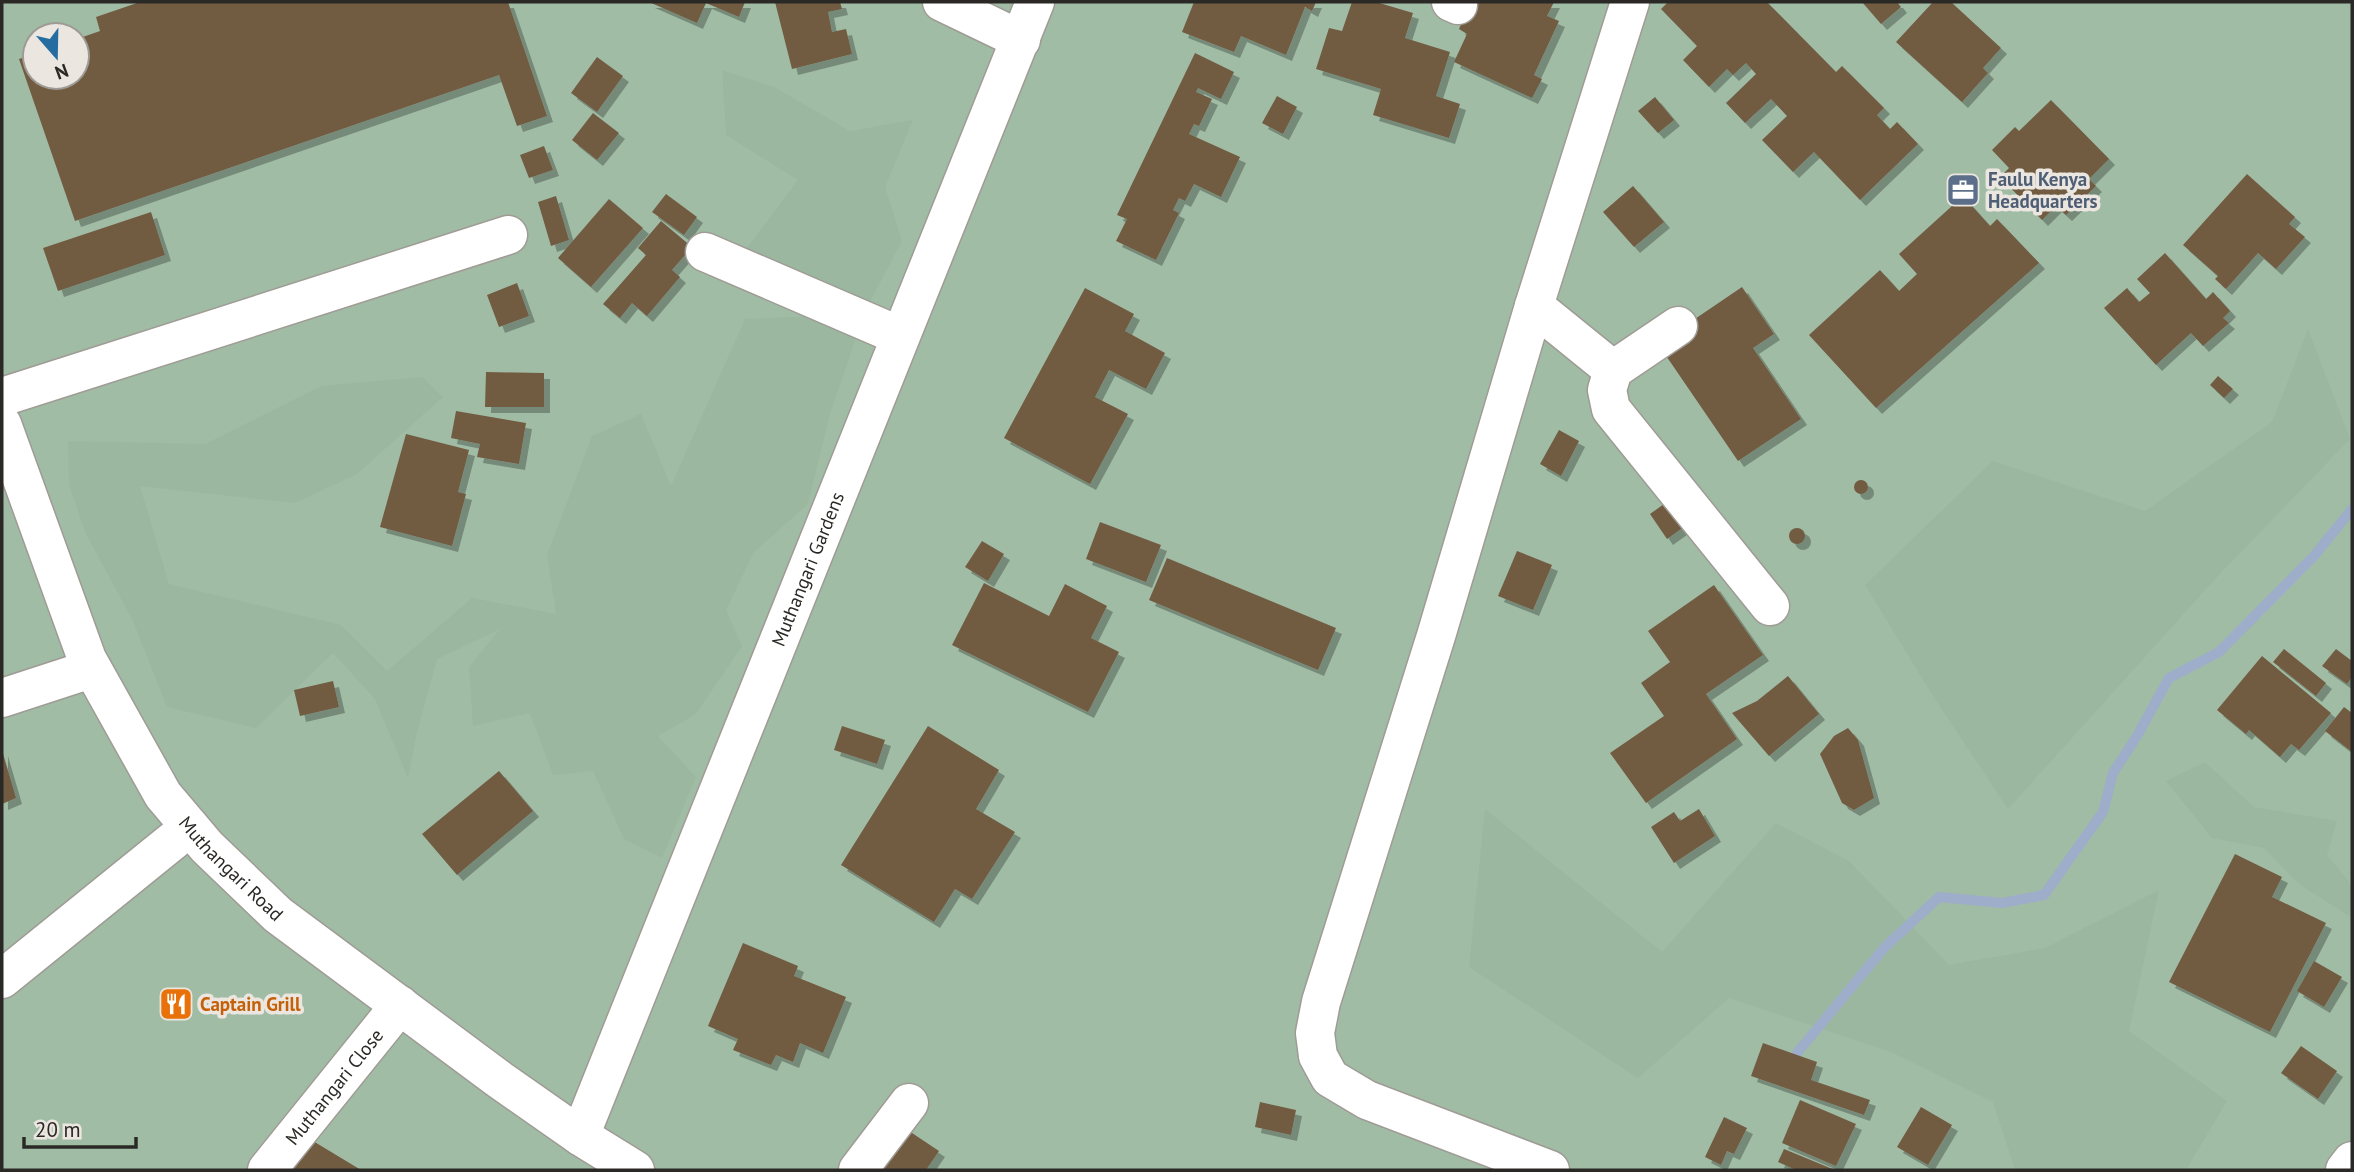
<svg xmlns="http://www.w3.org/2000/svg" width="2354" height="1172" viewBox="0 0 2354 1172" font-family="'PT Sans',sans-serif">
<defs>
<filter id="shadow"><feDropShadow dx="6" dy="6" stdDeviation="0" flood-color="#0004"/></filter>
</defs>
<rect width="100%" height="100%" fill="#ebe6df"/>
<path fill="#a1bca5" fill-rule="evenodd" d="M2,2H2352V1170H2ZM35,35H77V77H35Z"/>
<g fill="#9bb79f">
<path d="M722,70L774,87L850,131L913,120L885,187L902,241L866,309L830,414L808,504L754,552L726,610L742,646L696,714L658,736L696,777L662,858L624,839L593,771L553,775L530,713L473,726L469,667L500,629L437,659L417,732L408,778L375,699L333,653L256,728L167,707L133,621L85,532L69,484L68,441L205,444L321,386L423,377L443,397L357,474L295,503L140,486L169,584L341,625L387,671L472,598L556,614L547,555L592,436L641,414L671,486L745,319L815,316L808,273L726,276L798,180L726,135Z"/>
<path d="M2308,329L2350,439L2216,578L2008,809L1933,696L1865,585L1993,461L2145,511L2272,422Z"/>
<path d="M2205,762L2254,807L2337,821L2327,855L2352,885V918L2299,884L2264,848L2212,838L2166,781Z"/>
<path d="M1485,809L1662,952L1776,823L1849,861L1949,965L2045,948L2159,890L2129,1031L2227,1101L2186,1170H2015L1993,1102L1891,1052L1729,998L1638,1078L1469,967Z"/>
</g>
<g fill="none" stroke-linecap="round" stroke-linejoin="round">
<path stroke="#9dadca" stroke-width="10" d="M1797,1053L1884,948L1939,897L2002,903L2044,895L2103,812L2113,773L2137,736L2169,678L2219,652L2314,556L2352,509"/>
</g>
<g fill="#715b43" filter="url(#shadow)">
<path d="M140,2H508L547,116L517,126L499,75L75,221L19,59L35,54V77H77V39L100,31L96,17Z"/>
<path d="M649,2H745L739,17L706,3L697,23Z"/>
<path d="M775,2H840L842,9L828,12L832,32L846,29L852,54L792,69Z"/>
<path d="M1194,2H1316L1312,11L1305,7L1286,55L1241,36L1234,52L1182,32Z"/>
<path d="M1352,2H1376L1413,13L1405,38L1450,52L1436,96L1460,104L1449,138L1373,115L1381,89L1316,69L1329,28L1342,31Z"/>
<path d="M1471,2H1554L1547,16L1559,21L1534,75L1542,79L1532,98L1454,62L1467,34L1459,29Z"/>
<path d="M1668,2H1767L1836,72L1842,66L1884,108L1877,115L1890,129L1897,122L1918,144L1860,200L1814,152L1793,172L1762,140L1787,116L1771,99L1745,123L1726,103L1756,74L1746,63L1733,75L1727,69L1709,87L1683,60L1697,46L1661,9Z"/>
<path d="M1862,2H1897L1901,7L1881,24Z"/>
<path d="M1933,2H1951L2001,48L1983,68L1988,73L1962,102L1896,42Z"/>
<path d="M1195,53L1234,72L1221,99L1198,88L1196,92L1212,99L1199,126L1194,124L1189,134L1240,157L1221,197L1194,184L1185,201L1179,198L1173,210L1179,213L1156,260L1116,241L1127,219L1117,215Z"/>
<path d="M597,57L623,76L597,112L571,93Z"/>
<path d="M1277,96L1297,107L1283,134L1262,123Z"/>
<path d="M1655,97L1674,120L1658,133L1638,111Z"/>
<path d="M2051,100L2109,159L2089,179L2096,186L2066,215L2056,206L2042,220L2000,177L2009,168L1992,150L2015,127L2019,131Z"/>
<path d="M593,113L619,133L597,160L572,140Z"/>
<path d="M544,146L553,170L529,178L520,155Z"/>
<path d="M2247,174L2295,217L2289,224L2305,237L2276,269L2258,253L2226,289L2215,279L2218,276L2183,245Z"/>
<path d="M1633,186L1664,222L1634,247L1603,212Z"/>
<path d="M666,194L697,217L684,235L652,212Z"/>
<path d="M556,196L569,240L551,246L538,202Z"/>
<path d="M1963,196L1990,226L1997,219L2039,263L1876,408L1809,335L1880,270L1899,291L1917,274L1899,254Z"/>
<path d="M609,199L643,228L591,287L558,258Z"/>
<path d="M151,212L165,255L58,291L43,248Z"/>
<path d="M661,221L692,247L672,270L680,277L647,316L632,303L620,318L603,304L646,255L638,248Z"/>
<path d="M2165,253L2206,299L2213,292L2230,311L2223,318L2229,323L2203,346L2191,333L2156,365L2104,308L2127,288L2139,302L2150,293L2137,279Z"/>
<path d="M517,283L529,316L499,327L487,295Z"/>
<path d="M1742,287L1774,334L1753,348L1801,419L1738,461L1658,344Z"/>
<path d="M1085,288L1134,314L1125,331L1165,353L1146,389L1109,370L1095,397L1128,414L1090,484L1004,438Z"/>
<path d="M486,372L544,373V407H485Z"/>
<path d="M2218,376L2233,389L2224,398L2210,385Z"/>
<path d="M456,411L526,423L519,464L477,457L480,444L451,438Z"/>
<path d="M1559,430L1579,441L1561,476L1540,464Z"/>
<path d="M406,434L469,450L458,492L466,494L452,546L380,527Z"/>
<circle cx="1861" cy="487" r="7"/>
<path d="M1671,499L1688,524L1667,539L1650,514Z"/>
<path d="M1100,522L1161,545L1146,582L1086,559Z"/>
<circle cx="1797" cy="536" r="8"/>
<path d="M982,541L1004,554L988,581L965,567Z"/>
<path d="M1517,551L1552,565L1533,610L1498,596Z"/>
<path d="M1167,558L1336,628L1318,670L1149,600Z"/>
<path d="M984,583L1049,616L1065,584L1107,606L1091,638L1119,652L1088,712L952,645Z"/>
<path d="M1714,585L1763,655L1706,694L1737,739L1646,803L1610,753L1664,716L1641,683L1670,662L1648,631Z"/>
<path d="M2284,649L2326,683L2316,696L2273,662Z"/>
<path d="M2336,649L2352,661V677L2347,684L2322,666Z"/>
<path d="M2262,656L2331,713L2299,750L2291,744L2280,757L2249,730L2246,734L2217,710Z"/>
<path d="M1788,676L1819,714L1769,756L1732,713L1757,701Z"/>
<path d="M333,681L339,707L300,716L294,690Z"/>
<path d="M2344,707L2352,713V752L2325,731Z"/>
<path d="M842,726L885,740L877,764L834,750Z"/>
<path d="M928,726L999,770L976,809L1015,832L972,899L955,889L934,922L841,865Z"/>
<path d="M1848,728L1858,740L1874,798L1854,810L1842,803L1820,754L1834,736Z"/>
<path d="M2,750L16,798L2,804Z"/>
<path d="M499,771L533,811L457,875L422,834Z"/>
<path d="M1699,809L1715,836L1674,863L1651,827L1674,812L1680,821Z"/>
<path d="M2235,854L2282,877L2272,897L2326,923L2270,1032L2169,982Z"/>
<path d="M743,943L798,966L794,976L846,997L823,1053L800,1043L793,1062L776,1055L771,1065L733,1050L738,1039L708,1026Z"/>
<path d="M2314,961L2342,977L2324,1007L2297,991Z"/>
<path d="M1763,1043L1817,1062L1811,1080L1870,1100L1864,1115L1751,1076Z"/>
<path d="M2301,1046L2337,1071L2318,1099L2281,1073Z"/>
<path d="M1800,1100L1856,1124L1836,1166L1782,1143Z"/>
<path d="M1260,1102L1296,1110L1291,1135L1255,1127Z"/>
<path d="M1921,1107L1952,1125L1928,1165L1897,1147Z"/>
<path d="M1724,1117L1747,1128L1734,1154L1727,1151L1721,1165L1705,1157Z"/>
<path d="M903,1127L939,1151L926,1170H873Z"/>
<path d="M308,1138L361,1170H288Z"/>
<path d="M1784,1149L1835,1170H1796L1778,1162Z"/>
</g>
<g fill="none" stroke-linecap="round" stroke-linejoin="round">
<defs>
<g id="minor">
<path d="M942,2L1021,40"/>
<path d="M1451,2L1458,5"/>
<path d="M705,252L900,336"/>
<path d="M1534,306L1613,370"/>
<path d="M1678,326L1613,370L1607,390L1611,409L1770,606"/>
<path d="M2,397L508,235"/>
<path id="s1" d="M2,424L87,659L163,795L207,847L278,915L500,1080L580,1136L635,1170"/>
<path d="M2,698L91,669"/>
<path d="M2,979L190,827"/>
<path id="s2" d="M580,1136L1035,2"/>
<path id="s3" d="M267,1170L400,1005"/>
<path d="M858,1170L909,1103"/>
<path d="M1550,1170L1367,1100L1330,1078L1318,1056L1315,1033L1321,1002L1436,636L1534,306L1630,2"/>
<path d="M2345,1170L2352,1161"/>
</g>
</defs>
<use href="#minor" stroke="#9f9b95" stroke-width="41"/>
<use href="#minor" stroke="#fff" stroke-width="38"/>
</g>
<defs>
<symbol id="office-square" viewBox="-11 -11 22 22"><rect x="-9" y="-9" width="18" height="18" rx="4" fill="#5c6f8a" stroke="#ebe6df"/><path d="M-6-3h4V-5.5h4V-3h4V5H-6ZM-1-4.5V-3h2v-1.5ZM-6 0V1H6V0Z" fill="#fff"/></symbol>
<symbol id="restaurant-square" viewBox="-11 -11 22 22"><rect x="-9" y="-9" width="18" height="18" rx="4" fill="#e8710a" stroke="#ebe6df"/><path d="M-5-6h1v4h1v-4h1v4h1v-4h1v5L-1.5 .5V6h-2V.5L-5-1ZM5-6V6H3V1.5H1.5Q1.5-4 5-6Z" fill="#fff"/></symbol>
</defs>
<g fill-rule="evenodd">
<use href="#office-square" x="1944" y="171" width="38" height="38"/>
<use href="#restaurant-square" x="157" y="985" width="38" height="38"/>
</g>
<g text-anchor="middle" stroke-width="7" stroke-linejoin="round" paint-order="stroke">
<g font-size="19" font-weight="bold" fill="#4e5e75" stroke="#ebe6df" text-anchor="start">
<text x="1988" y="186">Faulu Kenya<tspan x="1988" dy="22">Headquarters</tspan></text>
</g>
<g font-size="19" fill="#2b2926" stroke="#ebe6df">
<text dy="7" stroke="none"><textPath href="#s2" startOffset="611">Muthangari Gardens</textPath></text>
<text dy="7" stroke="none"><textPath href="#s1" startOffset="506">Muthangari Road</textPath></text>
<text dy="7" stroke="none"><textPath href="#s3" startOffset="107">Muthangari Close</textPath></text>
</g>
<g font-size="19" font-weight="bold" fill="#c56008" stroke="#ebe6df" text-anchor="start">
<text x="200" y="1011">Captain Grill</text>
</g>
</g>
<rect width="2354" height="1172" fill="none" stroke="#2b2926" stroke-width="7"/>
<g transform="translate(56 56) rotate(160)"><circle r="33" fill="#ebe6df" stroke="#9e9a95" stroke-width="2"/>
<path d="M0-5L12 26L0 18L-12 26Z" fill="#256ca0"/>
<text y="-10" font-size="19" font-weight="bold" text-anchor="middle" fill="#2b2926">N</text>
</g>
<path d="M24 1137v10h112v-10" fill="none" stroke="#2b2926" stroke-width="3.5"/>
<text x="35" y="1137" font-size="21" fill="#2b2926" stroke="#ebe6df" stroke-width="5" paint-order="stroke">20 m</text>
</svg>
